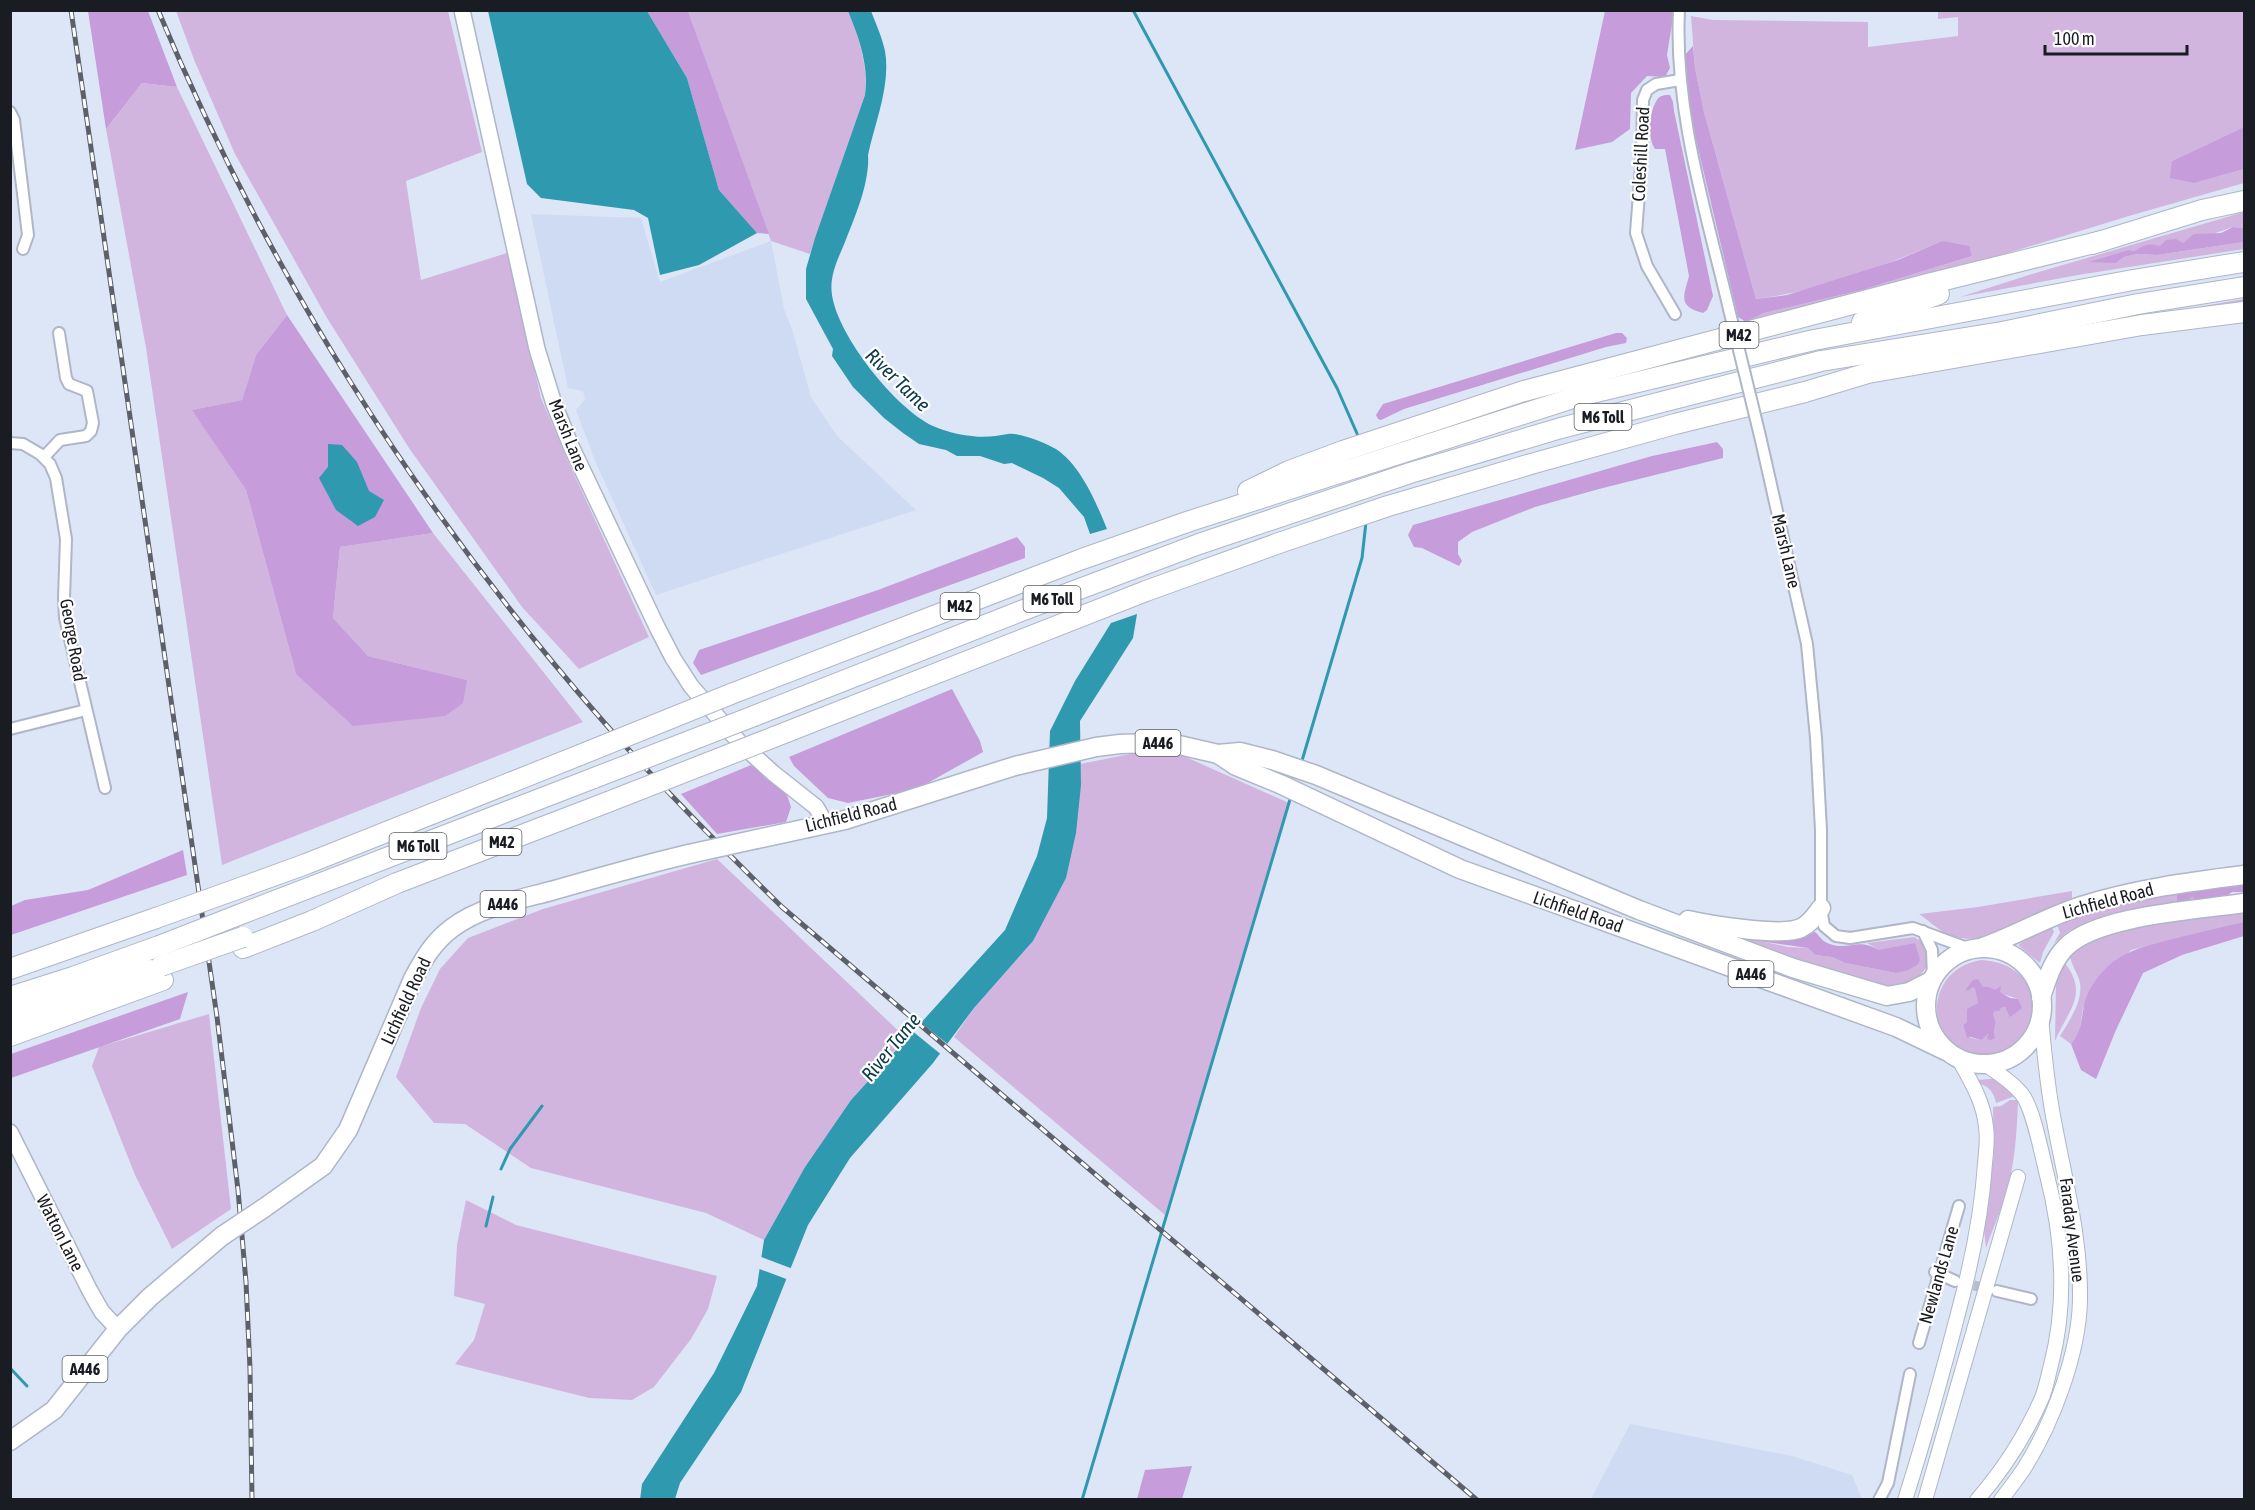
<svg xmlns="http://www.w3.org/2000/svg" width="2255" height="1510" viewBox="0 0 2255 1510" font-family="'Asap Condensed',sans-serif">
<rect width="100%" height="100%" fill="#dde6f7"/>
<g fill="#cfdbf3">
<path d="M531,214L641,218L660,282L771,241L784,309L792,329L811,397L837,436L916,510L656,595L595,461L576,410L585,399L583,391L568,388Z"/>
<path d="M1630,1424L1792,1456L1852,1475L1862,1499H1591Z"/>
</g>
<g fill="#d1b5df" fill-rule="evenodd">
<path d="M848,10C859,38 868,65 865,95L810,254L771,241L688,11Z"/>
<path d="M176,11H448L482,152L406,181L421,280L507,253L541,398L567,459L649,637L579,669L522,607L409,448L327,318L235,154L195,62Z"/>
<path d="M1938,11H2244V127L2172,161L2195,183L2244,169V183L2129,216L1959,268L1746,322L1764,313L1862,290L1972,256L1942,241C1884,266 1820,291 1756,299L1704,112L1695,68L1691,16L1713,20L1868,22V47L1958,36V17L1938,19Z"/>
<path d="M142,83L177,87L287,315L256,355L242,400L193,410L246,490L296,674L467,680L368,656L333,618L340,547L433,533L583,722L222,865L146,348L106,129Z"/>
<path d="M2244,212V228L2233,227L2183,244L2135,251L2129,250L2116,263L2124,257L2137,254L2157,255L2244,242V249L2078,275L1960,297L2032,274Z"/>
<path d="M2244,299V306L1996,342Z"/>
<path d="M1130,754H1179L1289,803L1165,1215L954,1037L974,1008L1033,941L1081,785L1080,764Z"/>
<path d="M717,859L906,1038L851,1100L805,1167L764,1240L706,1213L531,1168L465,1124L434,1123L396,1077L421,1008L440,969L468,938L543,909Z"/>
<path d="M2177,890L2192,897L2196,901L2086,923L2069,931L2054,943L2060,933L2057,924L2078,914Z"/>
<path d="M2072,891V901C2040,915 1979,953 1945,933C1936,928 1928,920 1919,914L1978,907Z"/>
<path d="M2244,911V922L2131,950L2083,1008L2079,1035L2071,1044L2060,1036C2069,1021 2083,1002 2080,983C2078,973 2071,965 2070,956C2092,927 2207,915 2244,911Z"/>
<path d="M2051,925L2054,932L2043,952L2040,963L2018,945Z"/>
<path d="M1705,929L1789,936L1760,941L1788,947L1808,948L1815,955L1832,957L1845,963L1896,973L1879,950L1867,943L1914,937L1926,944L1929,963C1913,990 1897,989 1869,984Z"/>
<path d="M1981,960C2051,963 2049,1050 1992,1057C1927,1065 1915,971 1981,960ZM1977,979L1983,987L2018,999L2021,1008L2008,1011L2005,1007C1999,1008 1996,1009 1993,1014L1996,1022L1994,1030L1995,1038L1985,1034L1981,1040L1967,1037L1963,1025L1967,1022L1968,1014L1978,1003L1976,988L1973,986Z"/>
<path d="M2065,963C2089,995 2068,1010 2055,1041L2056,982Z"/>
<path d="M209,1014L231,1209L172,1249L135,1175L92,1066L99,1047Z"/>
<path d="M2000,1078L2015,1096L1996,1103C1994,1093 1990,1087 1980,1084L1978,1080Z"/>
<path d="M2010,1100H2018C2017,1131 2015,1164 2006,1194C2000,1213 1992,1230 1986,1248L1984,1230L1994,1154L1993,1107L2001,1106Z"/>
<path d="M466,1200L516,1225L717,1276L708,1309L691,1339L654,1387L632,1400L589,1398L455,1364L474,1340L485,1304L454,1296L457,1245Z"/>
</g>
<g fill="#c69cdb">
<path d="M88,11H148L177,87L142,83L106,129Z"/>
<path d="M647,11H688L769,234L757,233L719,190L687,78Z"/>
<path d="M1605,11H1674L1667,55L1670,68L1665,77L1647,76L1631,93L1630,129L1612,142L1575,150Z"/>
<path d="M1693,46L1695,68L1704,112L1756,299L1787,295L1898,260L1942,241L1969,246L1972,256L1862,290L1764,313L1746,322L1738,317L1693,127L1684,56Z"/>
<path d="M1670,95L1673,102L1674,111L1713,296L1707,310L1703,313C1677,306 1684,296 1689,276L1665,149H1655C1647,137 1649,112 1657,100C1660,95 1665,95 1670,95Z"/>
<path d="M2244,127V169L2195,183L2170,178L2172,161Z"/>
<path d="M2233,227L2244,228V242L2157,255L2137,254L2124,257L2116,263L2089,262L2129,250L2135,251C2144,244 2150,243 2160,246L2166,240L2176,239L2183,243L2194,234L2221,233Z"/>
<path d="M287,315L433,533L340,547L333,618L368,656L467,680L463,703L445,716L353,726L296,674L246,490L192,410L242,400L256,355Z"/>
<path d="M1616,333H1622L1627,338L1626,343L1606,347L1404,409L1381,420L1378,419L1376,415L1383,404Z"/>
<path d="M1717,442L1723,449V458L1599,489L1535,507L1472,532L1458,542V554L1462,561L1459,566L1422,548L1414,547L1408,535L1413,525L1652,456Z"/>
<path d="M1017,537L1025,547V558L701,675L693,663L699,650L878,590Z"/>
<path d="M952,689L980,741L983,752L917,789L848,803L828,798L794,766L789,757Z"/>
<path d="M751,765L786,792L791,807L786,822L717,834L681,794Z"/>
<path d="M183,850L187,875L11,935V906L25,900L88,890Z"/>
<path d="M2238,882L2241,886L2244,885V892H2232L2224,898L2196,901L2192,897L2186,901H2177V890Z"/>
<path d="M2244,922V936L2182,955L2143,973L2116,1030L2096,1079L2081,1070L2071,1044C2086,1027 2079,1009 2090,989C2112,952 2138,948 2177,938C2200,932 2222,927 2244,922Z"/>
<path d="M1815,932C1820,936 1822,942 1830,944C1849,951 1857,937 1879,950L1915,943L1920,960L1917,965L1908,970L1896,973L1845,963L1832,957L1815,955L1808,948L1759,941L1763,938L1794,936Z"/>
<path d="M1978,979L1983,987H1989L1995,990L2001,986L2000,992L2010,998L2018,999L2022,1008L2010,1017L2005,1007L2001,1008L1999,1011H1995L1993,1014L1996,1022L1994,1030L1995,1038L1991,1040L1987,1039L1988,1034L1981,1040L1971,1037L1967,1038L1963,1025L1967,1022V1009L1978,1003L1975,988L1973,987L1967,991L1966,989L1973,980Z"/>
<path d="M188,992L180,1019L11,1078V1054Z"/>
<path d="M1192,1466L1182,1499H1137L1145,1470Z"/>
</g>
<g fill="#2f99af">
<path d="M488,11H647L687,78L719,190L757,233L699,265L660,275L648,218L634,210L541,198L527,184Z"/>
<path d="M848,11H871C876,24 882,37 885,51C891,85 875,122 868,155C870,182 855,217 845,242C838,259 829,276 832,295C838,336 895,408 933,426C944,431 959,435 972,436C985,438 996,436 1008,434C1019,432 1046,443 1056,449C1081,466 1096,502 1107,529L1090,534L1084,517L1059,488L1043,478L1012,463L1004,464L980,456H957L946,450L919,444L903,433L884,418L853,387L832,356L833,349L806,299V269L815,238L865,95C869,65 859,38 848,11Z"/>
<path d="M328,444L342,445L357,462L369,491L384,500L375,517L358,526L336,510L319,478L328,467Z"/>
<path d="M1137,614L1133,638L1080,721L1081,785L1076,833L1066,878L1033,941L974,1008L933,1063L850,1158L808,1225L741,1392L680,1483L675,1499L640,1500L642,1484L714,1373L757,1286L764,1240L805,1167L851,1100L1005,930L1037,856L1047,818L1050,731L1075,681L1111,623Z"/>
</g>
<g fill="#dde6f7">
<path d="M919,1021L950,1046L943,1056L911,1030Z"/>
<path d="M759,1256L793,1269L789,1280L757,1268Z"/>
</g>
<g fill="none" stroke-linecap="round" stroke-linejoin="round">
<g stroke="#2f99af" stroke-width="3">
<path d="M1133,10L1337,388L1359,438"/>
<path d="M1301,764L1362,558L1366,522"/>
<path d="M501,1169L510,1149L542,1106"/>
<path d="M486,1226L493,1197"/>
<path d="M10,1368L27,1386"/>
<path d="M1082,1500L1291,796"/>
</g>
<path stroke="#b6becc" stroke-width="10" stroke-dasharray="10 5" stroke-linecap="butt" d="M1959,1282L1993,1290"/>
<defs>
<g id="minor">
<path d="M1679,10C1674,112 1706,211 1729,309"/>
<path d="M10,112L14,120L28,235L23,249"/>
<path d="M1675,314L1647,266L1636,233L1642,154L1643,100L1647,90L1656,84L1680,80"/>
<path d="M1760,436L1807,644L1816,738L1821,830V908L1824,926L1836,936L1850,938L1913,928L1970,949"/>
<path d="M10,443L23,444L40,454L50,464L56,478L66,539L64,598L65,618L105,788"/>
<path d="M44,457L60,440L86,436L91,431L93,423L87,391L69,384L66,378L59,333"/>
<path d="M10,729L86,710"/>
<path d="M1923,931L1932,950L1933,977"/>
<path d="M1935,1272L1955,1281"/>
<path d="M1997,1291L2031,1299"/>
<path d="M1919,1343L1959,1206"/>
<path d="M1879,1500L1888,1483L1910,1374"/>
</g>
<g id="tertiary">
<path d="M1905,1500C1926,1434 1944,1368 1961,1302C1973,1256 1982,1211 1985,1163C1986,1152 1988,1139 1986,1127C1984,1103 1971,1081 1959,1060"/>
<path d="M1925,1500L2018,1177"/>
<path d="M1977,1500C2003,1470 2025,1436 2041,1400C2046,1389 2048,1376 2051,1365C2068,1300 2063,1236 2046,1171C2041,1151 2033,1107 2021,1093C2011,1081 1998,1073 1986,1065"/>
<path d="M2001,1500C2009,1489 2018,1478 2025,1467C2053,1422 2079,1353 2080,1300C2081,1238 2065,1181 2054,1121C2047,1086 2044,1051 2041,1017"/>
</g>
<g id="secondary">
<path d="M462,10L537,349L554,404L571,446L657,627L673,658L691,686L740,743L773,773L816,807L826,824"/>
<path d="M10,1132L90,1291L102,1312L118,1329"/>
</g>
<g id="trunk">
<path d="M1218,754L1236,766L1280,784L1460,869L1896,1027L1946,1051"/>
<path d="M757,839L845,820L1015,766L1096,747L1120,744L1152,743L1179,745L1218,754L1240,752L1272,760L1316,775L1639,910L1793,968L1887,996L1909,992L1931,981"/>
<path d="M1688,920C1710,925 1782,937 1801,928C1810,924 1815,916 1821,908"/>
<path d="M1983,947C2017,935 2047,917 2081,906C2134,889 2189,882 2244,875"/>
<circle cx="1984" cy="1006" r="58"/>
<path d="M2041,997C2047,980 2052,961 2066,947C2098,915 2199,910 2244,903"/>
<path d="M264,1208L323,1166L348,1130L413,979C423,960 433,942 452,928C480,907 517,900 551,891C597,878 642,865 689,854"/>
<path d="M10,1441L54,1410L118,1329L150,1297L222,1236"/>
</g>
<g id="motorway">
<path d="M2092,244L2202,210L2244,201"/>
<path d="M1862,322L1939,294"/>
<path d="M1248,491L1289,471L1343,451L1524,391L1928,284L2102,241"/>
<path d="M731,694L1082,559L1190,521L1579,396L1814,340L2133,280L2244,262"/>
<path d="M754,716L1021,611L1199,544L1410,473L1561,428L1821,361L2002,332L2138,304L2244,287"/>
<path d="M774,737L1146,591L1279,543L1388,506L1531,464L1675,424L1805,392L1868,373L2142,325L2244,312"/>
<path d="M240,888L306,864L580,755"/>
<path d="M241,914L594,778"/>
<path d="M243,948L312,921L397,883L608,802"/>
<path d="M10,969L156,918"/>
<path d="M10,997L73,977L159,946"/>
<path d="M10,1017L150,970"/>
<path d="M10,1036L163,980"/>
</g>
</defs>
<use href="#minor" stroke="#aeb6c7" stroke-width="14"/>
<use href="#tertiary" stroke="#aeb6c7" stroke-width="16"/>
<use href="#secondary" stroke="#aeb6c7" stroke-width="18"/>
<use href="#trunk" stroke="#aeb6c7" stroke-width="21"/>
<use href="#motorway" stroke="#aeb6c7" stroke-width="22"/>
<use href="#minor" stroke="#fff" stroke-width="10"/>
<use href="#tertiary" stroke="#fff" stroke-width="14"/>
<use href="#secondary" stroke="#fff" stroke-width="15"/>
<use href="#trunk" stroke="#fff" stroke-width="18"/>
<use href="#motorway" stroke="#fff" stroke-width="20"/>
<defs>
<g id="rail">
<path d="M71,10L217,1017L238,1190L246,1282L250,1369L252,1500"/>
<path d="M158,10C266,269 417,509 602,720C659,785 720,846 782,907L1477,1500"/>
</g>
</defs>
<use href="#rail" stroke="#5b606a" stroke-width="5"/>
<use href="#rail" stroke="#fff" stroke-width="3" stroke-dasharray="9" stroke-linecap="butt"/>
<defs>
<path id="minor-bridge" d="M1729,309L1760,436"/>
<g id="trunk-bridge">
<path d="M689,854L757,839"/>
<path d="M222,1236L264,1208"/>
</g>
<g id="motorway-bridge">
<path d="M580,755L731,694"/>
<path d="M594,778L754,716"/>
<path d="M608,802L774,737"/>
<path d="M156,918L240,888"/>
<path d="M159,946L241,914"/>
<path d="M161,966L243,937"/>
</g>
</defs>
<use href="#minor-bridge" stroke="#aeb6c7" stroke-width="14" stroke-linecap="butt"/>
<use href="#trunk-bridge" stroke="#aeb6c7" stroke-width="21" stroke-linecap="butt"/>
<use href="#motorway-bridge" stroke="#aeb6c7" stroke-width="22" stroke-linecap="butt"/>
<use href="#minor-bridge" stroke="#fff" stroke-width="10"/>
<use href="#trunk-bridge" stroke="#fff" stroke-width="18"/>
<use href="#motorway-bridge" stroke="#fff" stroke-width="20"/>
</g>
<g text-anchor="middle" stroke-width="4.5" stroke-linejoin="round" paint-order="stroke">
<g fill="#fff" stroke="#5e6064" stroke-width="1.5">
<rect x="1719.5" y="322" width="39" height="26" rx="4.5"/>
<rect x="1574.5" y="404" width="57" height="26" rx="4.5"/>
<rect x="1023.5" y="586" width="57" height="26" rx="4.5"/>
<rect x="940.5" y="593" width="39" height="26" rx="4.5"/>
<rect x="1135.5" y="730" width="45" height="26" rx="4.5"/>
<rect x="482.5" y="829" width="39" height="26" rx="4.5"/>
<rect x="389.5" y="833" width="57" height="26" rx="4.5"/>
<rect x="480.5" y="891" width="45" height="26" rx="4.5"/>
<rect x="1728.5" y="961" width="45" height="26" rx="4.5"/>
<rect x="62.5" y="1356" width="45" height="26" rx="4.5"/>
</g>
<g font-size="16" font-weight="bold" fill="#191c22">
<text x="1739" y="341">M42</text>
<text x="1603" y="423">M6 Toll</text>
<text x="1052" y="605">M6 Toll</text>
<text x="960" y="612">M42</text>
<text x="1158" y="749">A446</text>
<text x="502" y="848">M42</text>
<text x="418" y="852">M6 Toll</text>
<text x="503" y="910">A446</text>
<text x="1751" y="980">A446</text>
<text x="85" y="1375">A446</text>
</g>
<g font-size="18" fill="#191c22" stroke="#fff">
<text transform="translate(1641 154) rotate(-87)" y="6">Coleshill Road</text>
<text transform="translate(568 435) rotate(68)" y="6">Marsh Lane</text>
<text transform="translate(1786 551) rotate(77)" y="6">Marsh Lane</text>
<text transform="translate(73 640) rotate(80)" y="6">George Road</text>
<text transform="translate(851 815) rotate(-14)" y="6">Lichfield Road</text>
<text transform="translate(2108 901) rotate(-15)" y="6">Lichfield Road</text>
<text transform="translate(1578 912) rotate(19)" y="6">Lichfield Road</text>
<text transform="translate(406 1001) rotate(-65)" y="6">Lichfield Road</text>
<text transform="translate(2072 1230) rotate(83)" y="6">Faraday Avenue</text>
<text transform="translate(60 1233) rotate(63)" y="6">Watton Lane</text>
<text transform="translate(1939 1275) rotate(-74)" y="6">Newlands Lane</text>
</g>
<g font-size="20" font-style="italic" fill="#0b3b45" stroke="#fff">
<text transform="translate(898 380) rotate(44)" y="7">River Tame</text>
<text transform="translate(891 1047) rotate(-51)" y="7">River Tame</text>
</g>
</g>
<rect width="2255" height="1510" fill="none" stroke="#191c22" stroke-width="24"/>
<path d="M2045 45v9h142v-9" fill="none" stroke="#191c22" stroke-width="3"/>
<text x="2054" y="45" font-size="18" fill="#191c22" stroke="#ffffff" stroke-width="4.5" paint-order="stroke">100 m</text>
</svg>
